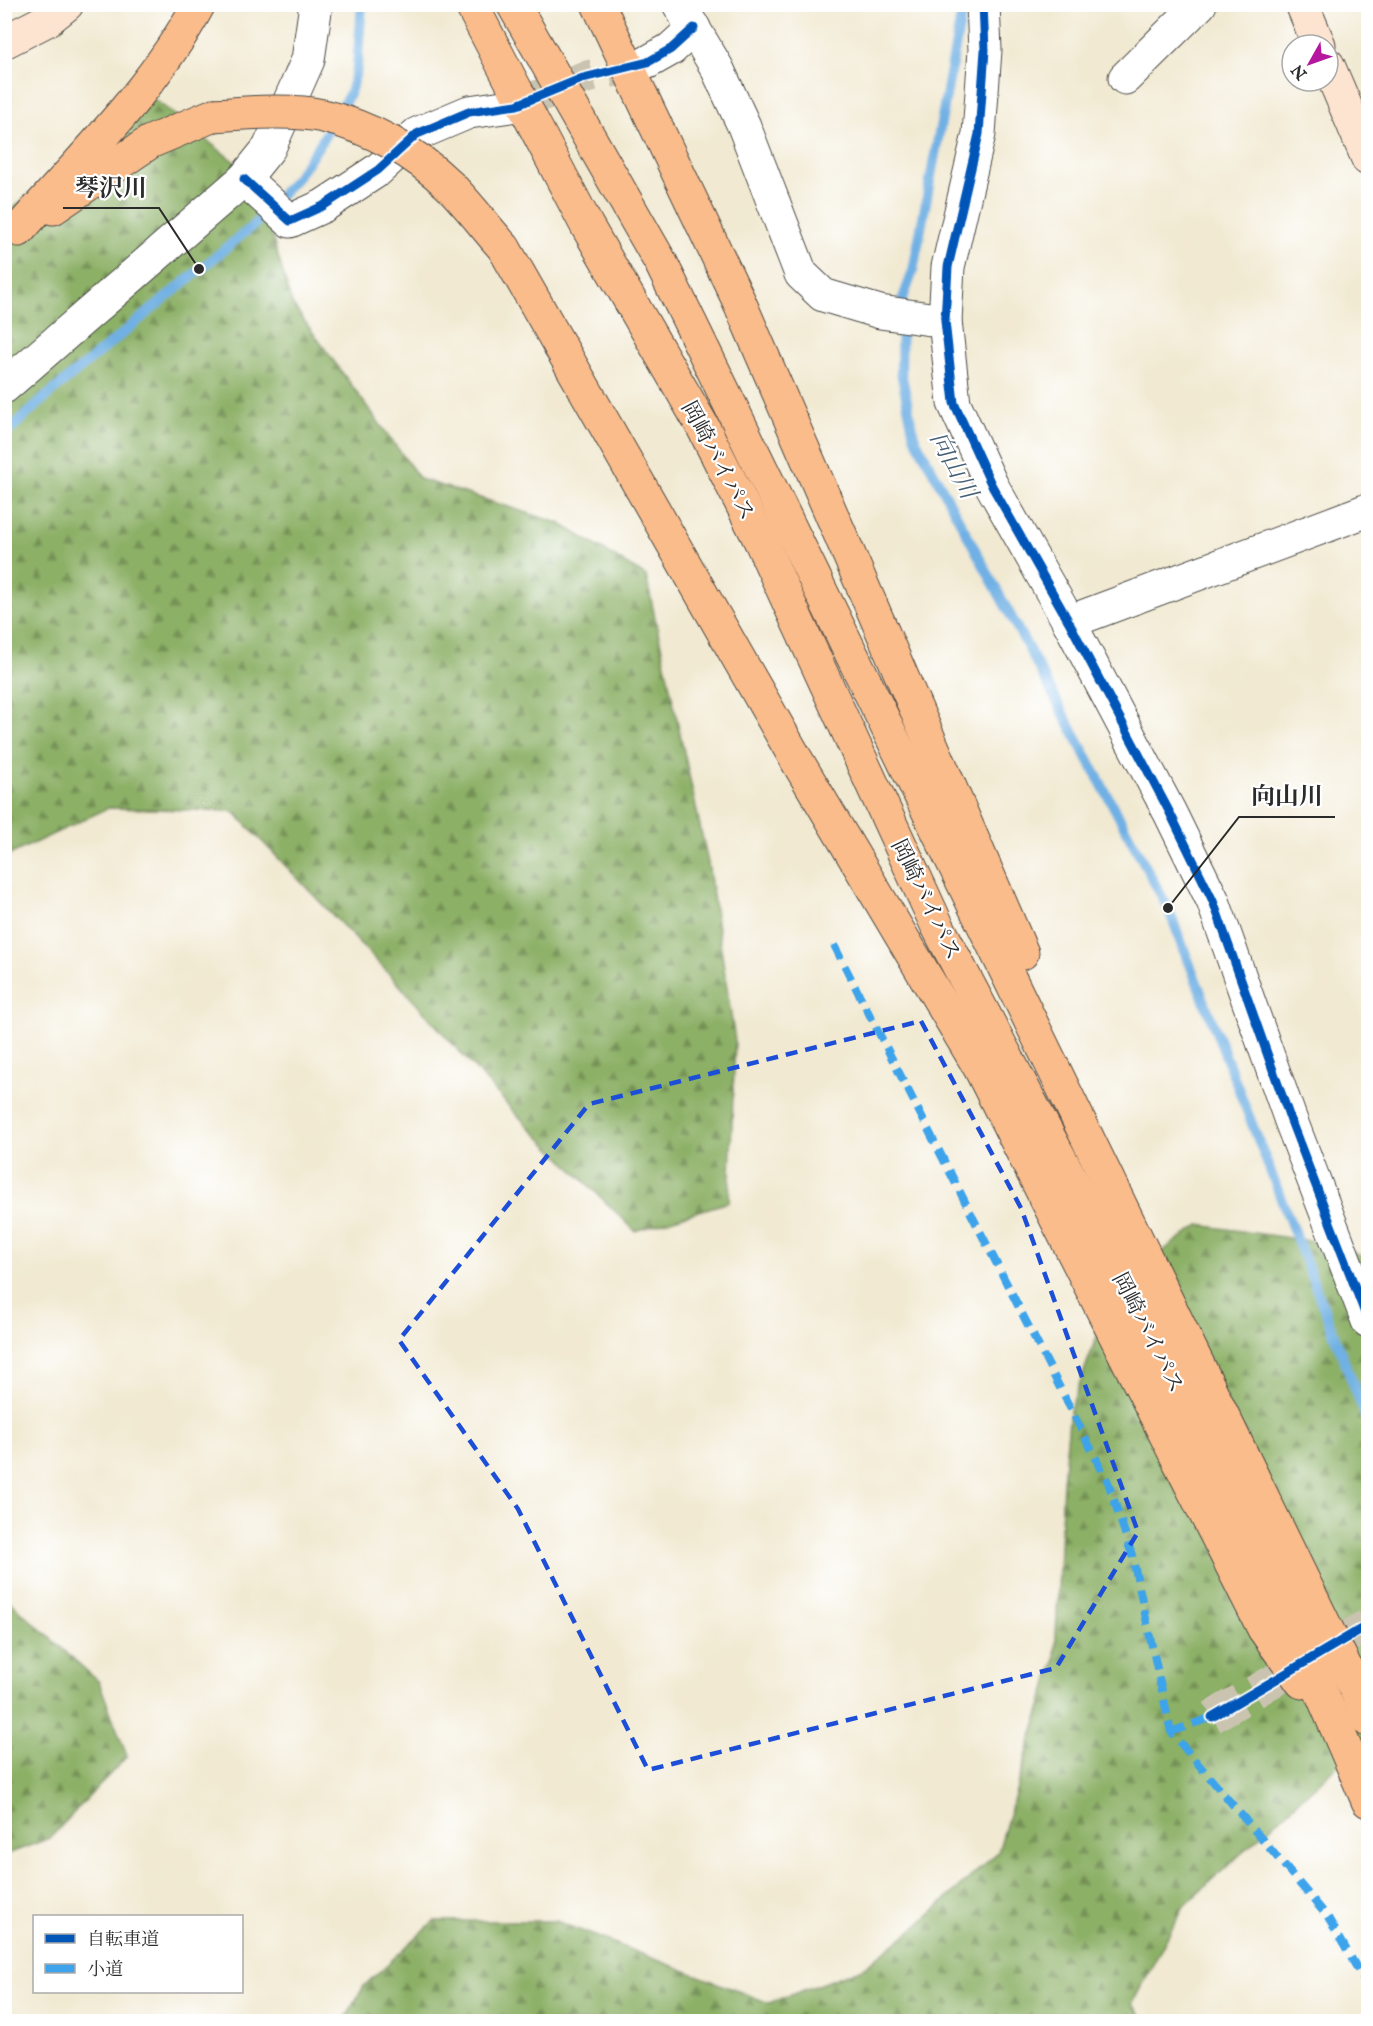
<svg xmlns="http://www.w3.org/2000/svg" width="1373" height="2026" viewBox="0 0 1373 2026" font-family="'IM FELL English','Noto Serif JP',serif">
<defs>
<pattern id="forest-firs" width="22" height="20" patternUnits="userSpaceOnUse" patternTransform="scale(1.5)"><rect width="22" height="20" fill="#8cb066"/><path d="M5 1l3.5 6h-7zM16 11l3.5 6h-7z" fill="#738f54"/></pattern>
</defs>
<rect width="100%" height="100%" fill="#fff"/>
<filter id="ink" filterUnits="userSpaceOnUse"><feTurbulence type="fractalNoise" baseFrequency=".0167" numOctaves="2"/><feDisplacementMap in="SourceGraphic" scale="12" xChannelSelector="R" yChannelSelector="G"/><feConvolveMatrix kernelMatrix="1 2 1 2 8 2 1 2 1" color-interpolation-filters="sRGB"/></filter>
<filter id="wash" filterUnits="userSpaceOnUse"><feTurbulence type="fractalNoise" baseFrequency=".008" numOctaves="4" result="noise"/><feDisplacementMap in="SourceGraphic" scale="24" xChannelSelector="R" yChannelSelector="G"/><feGaussianBlur stdDeviation="1.35" result="paint"/><feColorMatrix in="noise" values="0 0 0 0 0 0 0 0 0 0 0 0 0 0 0 0 0 1.4 0 .05"/><feComposite in="paint" operator="in"/></filter>
<g filter="url(#wash)">
<rect width="100%" height="100%" fill="#f1e9d1"/>
<g fill="url(#forest-firs)" stroke="#5c6e48" stroke-width="1.5">
<path d="M149,95L255,178L292,304L420,479L559,523L646,576L708,863L735,1041L729,1202L635,1231L516,1114L394,979L233,811L108,808L5,857V216L44,180Z"/>
<path d="M1199,1225L1337,1245L1368,1259V1742L1329,1773L1184,1906L1132,2004L1146,2021L343,2022L364,1986L434,1921H556L769,2003L863,1968L918,1925L998,1852L1055,1659L1063,1482L1070,1410L1116,1284Z"/>
<path d="M5,1597L99,1682L127,1756L50,1838L5,1855Z"/>
</g>
<g fill="none" stroke-linecap="round" stroke-linejoin="round">
<g stroke="#70b0e4" stroke-width="10">
<path d="M961,4L962,11L913,271L902,301L901,372L914,436L1168,908L1368,1422"/>
<path d="M4,435L48,395L255,224L297,177L320,144L350,93L357,68L362,4"/>
</g>
</g>
</g>
<g filter="url(#ink)">
<g fill="none" stroke-linecap="round" stroke-linejoin="round">
<g stroke="#c9c3b0" stroke-width="33" stroke-dasharray="33 16" stroke-linecap="butt">
<path d="M517,105L583,78L648,62"/>
<path d="M1212,1717L1368,1625"/>
</g>
<defs>
<g id="street">
<path d="M679,4L717,68L744,126L801,274L823,295L880,312L945,321"/>
<path d="M983,4L985,50L979,134L948,267L945,321L954,403L992,486L1069,622L1170,813L1213,901L1291,1121L1368,1321"/>
<path d="M648,62L671,49L694,28"/>
<path d="M1125,78L1200,4"/>
<path d="M244,179L290,221L323,206L378,170L417,134L469,112L517,105"/>
<path d="M4,387L244,179L269,148L308,60L316,4"/>
<path d="M1069,622L1368,510"/>
</g>
<g id="secondary">
<path d="M1302,4L1319,45"/>
<path d="M4,42L47,20L67,4"/>
<path d="M1328,65L1368,159"/>
</g>
<g id="highway">
<path d="M471,4L587,226L703,427L761,542L937,925L1092,1219L1276,1587L1368,1801"/>
<path d="M513,4L661,263L1355,1687L1368,1720"/>
<path d="M598,4L738,299L1022,953"/>
<path d="M53,208L150,142L214,115"/>
<path d="M19,230C82,158 153,89 199,4"/>
<path d="M504,248L796,759L980,1068L1264,1629L1302,1682"/>
</g>
</defs>
<use href="#street" stroke="#494844" stroke-width="35"/>
<use href="#secondary" stroke="#494844" stroke-width="35"/>
<use href="#highway" stroke="#494844" stroke-width="35"/>
<use href="#street" stroke="#fff" stroke-width="33"/>
<use href="#secondary" stroke="#fde4d1" stroke-width="33"/>
<use href="#highway" stroke="#fabc8b" stroke-width="33"/>
<defs>
<path id="highway-bridge" d="M214,115C246,113 292,109 323,116C370,127 415,152 450,186C469,205 486,228 504,248"/>
</defs>
<use href="#highway-bridge" stroke="#494844" stroke-width="35" stroke-linecap="butt"/>
<use href="#highway-bridge" stroke="#fabc8b" stroke-width="33"/>
<g stroke="#3ea3eb" stroke-width="8" stroke-dasharray="15 8" stroke-linecap="butt">
<path d="M834,945L1108,1482L1132,1555L1171,1732L1327,1916L1368,1987"/>
<path d="M1171,1732L1212,1717"/>
</g>
<defs>
<g id="cycleway">
<path d="M983,4L985,50L979,134L948,267L945,321L954,403L992,486L1069,622L1170,813L1213,901L1291,1121L1368,1321"/>
<path d="M244,179L290,221L323,206L378,170L417,134L469,112L517,105L583,78L648,62L671,49L694,28"/>
<path d="M1212,1717L1368,1625"/>
</g>
</defs>
<use href="#cycleway" stroke="#fff" stroke-width="13"/>
<use href="#cycleway" stroke="#0057b8" stroke-width="9"/>
</g>
</g>
<path fill="none" stroke="#1d4ed8" stroke-width="4.5" stroke-dasharray="12 8" stroke-linejoin="round" d="M921,1021L1021,1208L1138,1532L1056,1668L648,1770L518,1509L399,1340L589,1104Z"/>
<g text-anchor="middle" stroke-width="4.5" stroke-linejoin="round" paint-order="stroke">
<g font-size="22" fill="#2b2b2b" stroke="#fff">
<text transform="translate(719 460) rotate(62)" y="8">岡崎バイパス</text>
<text transform="translate(927 899) rotate(64)" y="8">岡崎バイパス</text>
<text transform="translate(1149 1332) rotate(63)" y="8">岡崎バイパス</text>
</g>
<g font-size="24" font-style="italic" fill="#476075" stroke="#fff">
<text transform="translate(954 465) rotate(62)" y="8">向山川</text>
</g>
</g>
<path fill="none" stroke="#2b2b2b" stroke-width="2" d="M199 269L159 208H63M1168 908L1239 817H1335"/>
<g fill="#2b2b2b" stroke="#fff" stroke-width="2">
<circle cx="199" cy="269" r="6"/>
<circle cx="1168" cy="908" r="6"/>
</g>
<g font-size="24" text-anchor="middle" font-weight="bold" fill="#2b2b2b" stroke="#fff" stroke-width="4.5" stroke-linejoin="round" paint-order="stroke">
<text x="111" y="196">琴沢川</text>
<text x="1287" y="804">向山川</text>
</g>
<rect width="1373" height="2026" fill="none" stroke="#fff" stroke-width="24"/>
<rect x="33" y="1915" width="210" height="78" fill="#ffffff" stroke="#aaaaaa" stroke-width="1.5"/>
<rect x="45" y="1934" width="30" height="9" fill="#0057b8" stroke="#aaaaaa" stroke-width="1.5"/>
<text x="87" y="1945" font-size="18" fill="#2b2b2b">自転車道</text>
<rect x="45" y="1964" width="30" height="9" fill="#3ea3eb" stroke="#aaaaaa" stroke-width="1.5"/>
<text x="87" y="1975" font-size="18" fill="#2b2b2b">小道</text>
<g transform="translate(1310 63) rotate(230)"><circle r="28" fill="#ffffff" stroke="#aaaaaa" stroke-width="1.5"/>
<path d="M0-4.5L10 22L0 15L-10 22Z" fill="#b5179e"/>
<text y="-9" font-size="16" font-weight="bold" text-anchor="middle" fill="#2b2b2b">N</text>
</g>
</svg>
